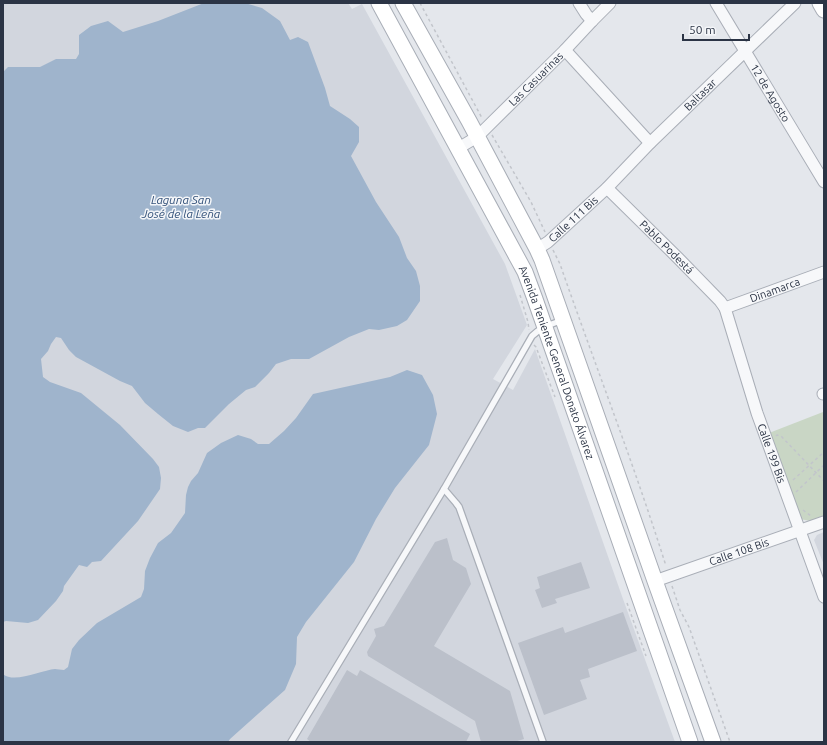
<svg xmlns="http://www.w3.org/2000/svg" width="827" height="745" viewBox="0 0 827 745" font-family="Ubuntu,sans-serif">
<rect width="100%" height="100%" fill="#e4e7ec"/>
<g fill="#d2d6de">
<path d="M3,3H348L352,9L362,4L505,264L527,325L493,379L513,390L535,349L623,599L675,742H3Z"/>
<path d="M824,532V565L814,540L817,535Z"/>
</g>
<path fill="#c9d6c5" d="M823,412L824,413V517L810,521L800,519L769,433Z"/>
<g fill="#9fb4cc">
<path d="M204,3H245L262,8L280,21L290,40L298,37L308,42L325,88L330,106L350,119L359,127V142L351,156L376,202L399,237L407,258L416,271L420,286V301L407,320L397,326L379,330L369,329L349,337L309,359H291L276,364L269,373L255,387L246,390L229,404L205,428H198L188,432L173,426L158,414L145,403L132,386L120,381L76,357L69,350L61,338L56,337L51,344L48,351L41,359L43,377L50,382L81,393L120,425L153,459L159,467L161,478L160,489L138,521L101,561L92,562L87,567L79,565L64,586L63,591L56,601L38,620L28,623L6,621L3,622V72L8,67H40L56,59H76L79,54V35L91,26L108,21L123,32L158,21Z"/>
<path d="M407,370L422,375L433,395L437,414L429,445L395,488L376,519L354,562L306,622L297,637L296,664L285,690L230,739L228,742H3V674C14,684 42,670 55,669C57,669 61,670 64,670L68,667L72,649L79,640L97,623L141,597L144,589L145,571L150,558L158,543L171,533L185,513L186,495L188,487L191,481L198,473L207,453L221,443L238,435L251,439L258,444H269L284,431L296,418L313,394L390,377Z"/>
</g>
<g fill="#bbc0ca">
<path d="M447,538L453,560L466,568L471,584L434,646L510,691L524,739L514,742H481L475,721L368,656L367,652L376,636L374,629L384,626L435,542Z"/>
<path d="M581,562L590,588L555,599L557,603L542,608L535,590L540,588L537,577Z"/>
<path d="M623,612L637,651L588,669L590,677L580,680L587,699L544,715L518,643L563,627L565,633Z"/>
<path d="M347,670L357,676L360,670L470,734L466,742H311L307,739Z"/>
</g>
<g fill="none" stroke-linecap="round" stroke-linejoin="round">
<defs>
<g id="service">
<path d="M444,489L456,503L459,507L543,742"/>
<path d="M291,742L444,489L532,336C541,327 552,324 563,320"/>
</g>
<g id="minor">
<path d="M579,3L586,14L592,21"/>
<path id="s1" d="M716,3L824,182"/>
<path d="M565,50L650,143"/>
<path id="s2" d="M457,149L477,137L565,50L592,21L610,3"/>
<path id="s3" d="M607,188L679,259L720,301L725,308L757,413L824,597"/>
<path id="s4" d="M537,249L548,242L607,188L650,143L795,3"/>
<path id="s5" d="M725,308L824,272"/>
<path d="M823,394H824"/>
<path id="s6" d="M655,581L824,522"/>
</g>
<g id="secondary">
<path id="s7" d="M379,3L525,272L535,299L690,742"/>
<path d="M403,3L469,121L537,249L542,260L655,581L713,742"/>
<path d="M820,3L824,10"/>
</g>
</defs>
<use href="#service" stroke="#a9aeb7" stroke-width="8"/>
<use href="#minor" stroke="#a9aeb7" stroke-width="13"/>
<use href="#secondary" stroke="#a9aeb7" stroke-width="17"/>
<g stroke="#c2c5cb" stroke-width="1.5" stroke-dasharray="3 3" stroke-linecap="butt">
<path d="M420,3L482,118"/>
<path d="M492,135L531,202L545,232"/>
<path d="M553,250L560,264C595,365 634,464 666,566"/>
<path d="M520,295L528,322L529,330"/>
<path d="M534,345L536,347L555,397"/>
<path d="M776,436L777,435L781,436L824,481"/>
<path d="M793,480L824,452"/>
<path d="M796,492L824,465"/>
<path d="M803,510L811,516"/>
<path d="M672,586L680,610L689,627L730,742"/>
<path d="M627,603L646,656"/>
</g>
<use href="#service" stroke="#f7f8fa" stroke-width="5.5"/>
<use href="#minor" stroke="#f7f8fa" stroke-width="11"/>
<use href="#secondary" stroke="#fff" stroke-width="15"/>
</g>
<g text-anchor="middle" stroke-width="3" stroke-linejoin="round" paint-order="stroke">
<g font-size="11" fill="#2b3445" stroke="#f4f6f9">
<text dy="4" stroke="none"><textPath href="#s2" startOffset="106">Las Casuarinas</textPath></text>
<text dy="4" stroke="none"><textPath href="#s1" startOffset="105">12 de Agosto</textPath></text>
<text dy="4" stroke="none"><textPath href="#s4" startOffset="225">Baltasar</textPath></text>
<text dy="4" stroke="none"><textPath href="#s4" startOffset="47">Calle 111 Bis</textPath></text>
<text dy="4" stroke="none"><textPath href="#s3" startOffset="84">Pablo Podestá</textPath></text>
<text dy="4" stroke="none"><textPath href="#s5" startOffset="53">Dinamarca</textPath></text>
<text dy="4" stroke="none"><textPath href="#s7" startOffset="402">Avenida Teniente General Donato Álvarez</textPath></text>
<text dy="4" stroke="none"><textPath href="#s3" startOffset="321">Calle 199 Bis</textPath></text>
<text dy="4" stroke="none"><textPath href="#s6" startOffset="89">Calle 108 Bis</textPath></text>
</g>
<g font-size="12" font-style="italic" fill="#34527a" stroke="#f4f6f9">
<text x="181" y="204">Laguna San<tspan x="181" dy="14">José de la Leña</tspan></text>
</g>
</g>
<rect width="827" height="745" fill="none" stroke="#2b3445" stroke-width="8"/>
<path d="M683 34v6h66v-6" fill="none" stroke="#2b3445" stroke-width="2"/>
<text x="689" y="34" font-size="12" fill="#2b3445" stroke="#f4f6f9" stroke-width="3" paint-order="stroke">50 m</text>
</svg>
